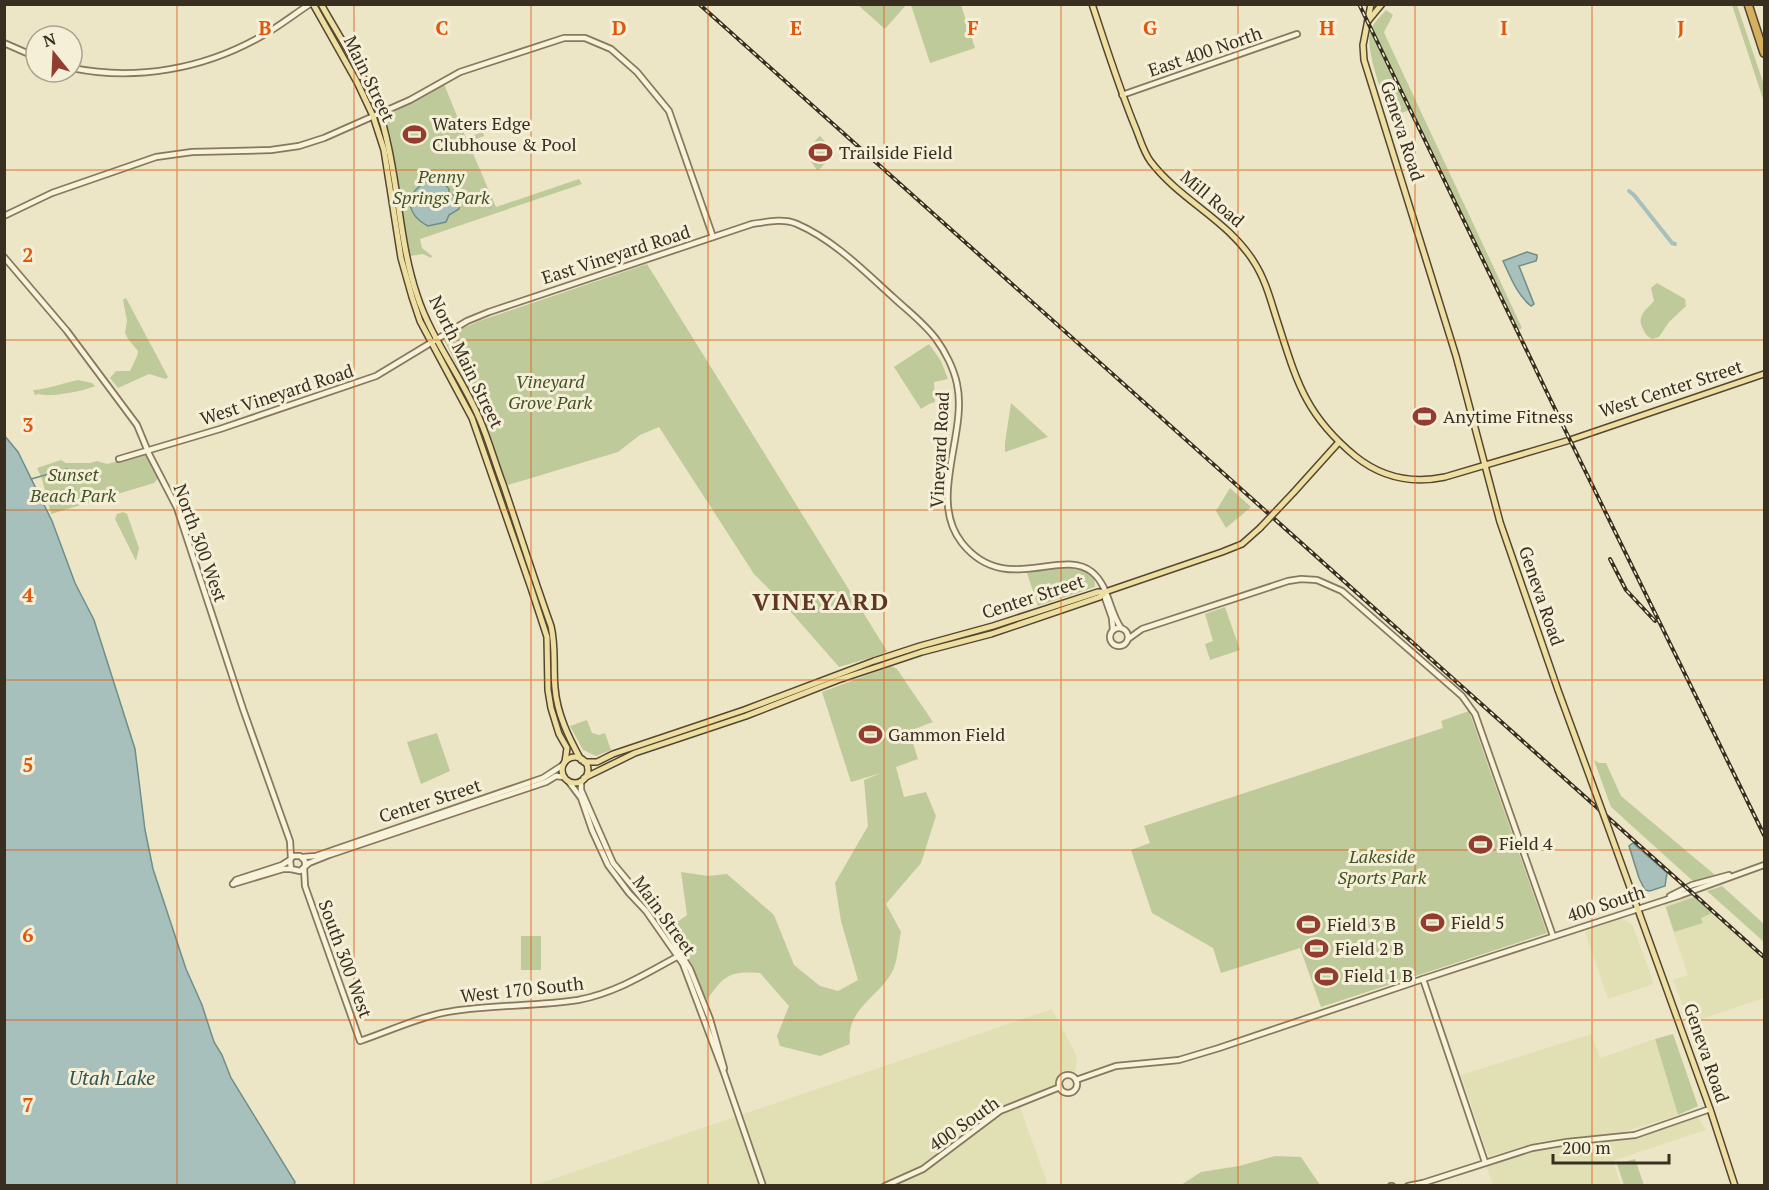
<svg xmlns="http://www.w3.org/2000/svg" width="1769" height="1190" viewBox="0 0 1769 1190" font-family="'PT Serif',serif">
<rect width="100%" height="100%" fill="#ece6c7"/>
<g fill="#e1e0b4">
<path d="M1692,895L1764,960V998L1690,1023L1673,980L1688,975L1664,904Z"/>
<path d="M1621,918L1632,924L1654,984L1608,999L1585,932Z"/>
<path d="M1052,1009L1077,1056L1075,1074L1018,1102L1048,1185L532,1186Z"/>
<path d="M1591,1034L1600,1058L1655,1039L1678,1115L1620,1133L1541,1141L1490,1156L1488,1155L1461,1075Z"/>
<path d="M1698,1117L1706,1130L1613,1161L1621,1185H1493L1486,1165L1537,1149L1643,1135Z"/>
</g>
<g fill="#bfca9b">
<path d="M858,5H906L885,29Z"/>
<path d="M911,5H961L975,48L930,63Z"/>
<path d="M1732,5H1737L1764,85V102Z"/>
<path d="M1386,10L1393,15L1384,32L1386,37L1522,328L1517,331L1410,110L1390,117C1384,99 1363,46 1371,29C1374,22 1382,15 1386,10Z"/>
<path d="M444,84L466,138L483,132L484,136L468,142L496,207L579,179L582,184L420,239L422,248L432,256L431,258L423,254L410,256L391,139L385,117Z"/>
<path d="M820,136L833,150L834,153L818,171C806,157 806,148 820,136Z"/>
<path d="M647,264L887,651L883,654L839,667L783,603L754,574L659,427L640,435L618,452L508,485L499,466L472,396L444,340L452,333L479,321Z"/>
<path d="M1657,283L1685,299L1686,306L1669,322L1659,337L1652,339C1646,336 1645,333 1642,327C1637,315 1647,309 1654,301L1651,288Z"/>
<path d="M126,298L168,377L166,379L149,374L118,388L110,378L116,371H130L137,356L138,351L128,339L125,333L127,321L123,300Z"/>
<path d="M929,344L941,361L948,379L934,382L935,402L929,404L921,409L894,367Z"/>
<path d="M78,380L92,383L95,386C85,391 48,398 39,394L35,395L33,390C48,389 63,383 78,380Z"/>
<path d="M1011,403L1048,437L1005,452V443Z"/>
<path d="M146,454L160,476L154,483L51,514L42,479L37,468L61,460L66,463H90L97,461L107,464Z"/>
<path d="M1230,488L1251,507L1226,528L1216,511Z"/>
<path d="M123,512L127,514L139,548L136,561L115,519L117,514Z"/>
<path d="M1076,565L1094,573L1095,587L1038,606L1026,570Z"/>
<path d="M1225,607L1240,650L1210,660L1205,644L1213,641L1205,614Z"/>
<path d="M891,666L897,669L933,722L909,731L918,759L896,767L904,797L926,792L936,816L921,863L886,904L901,932C898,945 898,963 891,974C876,999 846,1009 850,1044L820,1056L780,1046L777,1036L789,1006L760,973C730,971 724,975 707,1000L670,927L687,915L681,872L708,876L727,874L774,915L794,965L820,986L838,991L858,980L841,921L835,883L868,826L864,780L881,773L851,782L822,692Z"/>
<path d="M1469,711L1547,933L1321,1007L1300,948L1221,973L1213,948L1152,913L1131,850L1150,843L1144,826L1443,728L1441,721Z"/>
<path d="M587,720L592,733L599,735L605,733L611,750L596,756L583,750L570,726Z"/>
<path d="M437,733L450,771L421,784L407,742Z"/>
<path d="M1594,760L1599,763H1606L1621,796L1715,875L1694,882L1611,807Z"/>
<path d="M1722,886L1764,924V942L1707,891Z"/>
<path d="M1694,897L1712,913L1701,918L1703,923L1674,932L1666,907Z"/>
<rect x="521" y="936" width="20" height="34"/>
<path d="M1673,1034L1698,1106L1678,1115L1655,1039Z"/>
<path d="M1275,1156L1301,1157L1320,1185H1181L1201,1172L1239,1166Z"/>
<path d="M1635,1159L1644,1185H1624L1617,1164Z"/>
</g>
<g fill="#a8c0bc" stroke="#6f8e8a" stroke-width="1.5">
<path d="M432,180L442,181L449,189V193C455,196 462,199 459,209L449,215L446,222L428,226C402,213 406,188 432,180Z"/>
<path d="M1527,252L1537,255V258L1536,261L1519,266L1534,304L1531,306C1517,295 1510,276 1503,261Z"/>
<path d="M4,435L18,452L52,521L75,583L94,620L135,749L145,830L153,869L186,969L202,1005L214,1042L222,1055L231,1078L295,1182L294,1185H5Z"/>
<path d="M1633,843L1667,873L1665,886L1650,891L1645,890L1639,878L1629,846Z"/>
</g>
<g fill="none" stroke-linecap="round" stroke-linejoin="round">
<path stroke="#6f8e8a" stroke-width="1.5" d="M31,479L67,469"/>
<g stroke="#a8c0bc" stroke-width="4">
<path d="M1629,191L1634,195L1672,243L1675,244"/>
<path d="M460,202L471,200L489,204L490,207"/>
</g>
<defs>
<g id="minor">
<path d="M4,43L36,57"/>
<path d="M72,68C136,81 203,69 260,37C277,28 293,15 310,4"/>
<path d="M1122,95L1297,34"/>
<path d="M4,216L52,193L156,157L192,152L271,150L299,146L324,138L410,100L460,72L564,38H585L611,49L637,72L669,111L713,237"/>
<path d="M4,257L67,331L137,425L149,454L177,508L243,709L290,841L291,858"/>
<path d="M119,459L220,429L376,376L467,321L489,312L752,224C766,222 783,218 797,224C834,240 864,271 894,298C908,311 924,323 936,339C945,351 954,369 957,384C968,434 927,499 962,543C1005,597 1061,547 1092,572C1109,586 1109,611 1121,628"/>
<path d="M1105,598L1112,618L1113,630"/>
<circle cx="1119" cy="637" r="9"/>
<path d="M1128,639L1142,629L1288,581L1301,579L1317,580L1342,591L1462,696L1475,714L1553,936"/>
<path d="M581,781V790L613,863L657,916L690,969L710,1019L724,1068"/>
<path d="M569,782L581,798L592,830L608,865L629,893L646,911L683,964L724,1073L763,1186"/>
<path d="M302,857L316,856L543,778L563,765"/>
<path d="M305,866V861L300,856H293L290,860L291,869L300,871L309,863L329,855L546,782L556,776L564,777"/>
<path d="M304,868L305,886L360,1041C387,1032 414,1019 442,1013C487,1004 533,1007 578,1000C616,993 649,972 682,954"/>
<path d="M233,884L236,880L282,865L290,860"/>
<path d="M233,884L283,869H291"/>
<path d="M1670,896L1692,885L1729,875"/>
<path d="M1423,979L1485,1162"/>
<circle cx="1068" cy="1084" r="9"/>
<path d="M1076,1080L1116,1066L1179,1060L1219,1048L1423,979L1681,895L1764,865"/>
<path d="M885,1186L923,1169L1000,1111L1060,1087"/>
<path d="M1391,1186H1392"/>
<path d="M1408,1186L1423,1183L1532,1148L1567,1142L1635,1135L1710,1109"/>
</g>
<g id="major">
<path d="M313,4L357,82L373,116L384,150L401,258L412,297L420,321L472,418L531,588L547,637L548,690L551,708L559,734L567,748L565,762"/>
<path d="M321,4C342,42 369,80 382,121C399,178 398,239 417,295C431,339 462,377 480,420C489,441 495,463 503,484C519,531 534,579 551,626C556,647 553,667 555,688C557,714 569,738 581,760"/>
<path d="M1092,4C1106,46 1119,88 1136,129C1140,139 1144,153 1151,162C1181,201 1228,220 1254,262C1265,279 1270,298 1276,317C1296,378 1303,413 1355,456C1381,477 1412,484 1445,477L1570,440L1764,374"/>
<path d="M1371,4L1363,45L1364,60L1456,356L1500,522L1558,690"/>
<path d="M1368,21L1382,4"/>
<path d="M1294,492L1339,442"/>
<circle cx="575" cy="770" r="13"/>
<path d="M584,762H597L613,754L744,710L874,661L920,646L993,626L1098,592H1105L1222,552L1242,544L1260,528"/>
<path d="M584,778L635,753L746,716L838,680L922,652L991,634L1100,597L1105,592"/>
<path d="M1607,824L1710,1109L1735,1186"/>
</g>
<path id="highway" d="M1748,4L1764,53"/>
</defs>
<use href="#minor" stroke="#87785d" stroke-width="8"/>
<use href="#major" stroke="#554631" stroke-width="8"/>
<use href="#highway" stroke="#554631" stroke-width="10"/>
<use href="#minor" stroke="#f7f2da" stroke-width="4.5"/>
<use href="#major" stroke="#eddfa1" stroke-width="5"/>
<use href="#highway" stroke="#d6b05c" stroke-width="7"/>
<defs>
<g id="rail">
<path d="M699,4L1764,957"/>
<path d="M1359,4L1570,440L1764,835"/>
<path d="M1610,559L1626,590L1655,621"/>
</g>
</defs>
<use href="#rail" stroke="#382f20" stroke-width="4"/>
<use href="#rail" stroke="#f4efd6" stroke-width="1.5" stroke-dasharray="4.5" stroke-linecap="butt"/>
<defs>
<g id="major-bridge">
<path d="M1260,528L1294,492"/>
<path d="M1558,690L1607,824"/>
</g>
</defs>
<use href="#major-bridge" stroke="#554631" stroke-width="8" stroke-linecap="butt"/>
<use href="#major-bridge" stroke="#eddfa1" stroke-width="5"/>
</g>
<path fill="none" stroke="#df570d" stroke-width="1.5" stroke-opacity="0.55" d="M177,4V1186M354,4V1186M531,4V1186M708,4V1186M884,4V1186M1061,4V1186M1238,4V1186M1415,4V1186M1592,4V1186M4,170H1764M4,340H1764M4,510H1764M4,680H1764M4,850H1764M4,1020H1764"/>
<defs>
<symbol id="stadium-bare" viewBox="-9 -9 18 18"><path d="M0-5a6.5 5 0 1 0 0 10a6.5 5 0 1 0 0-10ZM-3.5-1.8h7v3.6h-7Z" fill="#933c30" stroke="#f4efd6" stroke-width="2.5" paint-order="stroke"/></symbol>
</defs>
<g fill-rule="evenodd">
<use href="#stadium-bare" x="398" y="118" width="33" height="33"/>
<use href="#stadium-bare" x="804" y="136" width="33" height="33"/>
<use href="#stadium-bare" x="1408" y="400" width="33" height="33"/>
<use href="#stadium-bare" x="854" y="718" width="33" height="33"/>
<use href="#stadium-bare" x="1464" y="828" width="33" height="33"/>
<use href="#stadium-bare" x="1416" y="906" width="33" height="33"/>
<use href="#stadium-bare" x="1292" y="908" width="33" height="33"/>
<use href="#stadium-bare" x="1300" y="932" width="33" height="33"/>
<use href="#stadium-bare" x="1310" y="960" width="33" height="33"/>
</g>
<g text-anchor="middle" stroke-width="6" stroke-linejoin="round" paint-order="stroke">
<g font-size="18" fill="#382f20" stroke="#f4efd6">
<text transform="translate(1205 52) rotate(-19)" y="6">East 400 North</text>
<text transform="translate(369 79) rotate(64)" y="6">Main Street</text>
<text transform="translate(1402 131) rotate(72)" y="6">Geneva Road</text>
<text transform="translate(1212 199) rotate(40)" y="6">Mill Road</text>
<text transform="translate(616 255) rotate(-18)" y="6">East Vineyard Road</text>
<text transform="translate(466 362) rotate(64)" y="6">North Main Street</text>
<text transform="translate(1671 389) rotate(-18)" y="6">West Center Street</text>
<text transform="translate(277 395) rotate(-18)" y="6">West Vineyard Road</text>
<text transform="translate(940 450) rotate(-87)" y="6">Vineyard Road</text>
<text transform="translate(200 543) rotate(70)" y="6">North 300 West</text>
<text transform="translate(1541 596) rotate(71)" y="6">Geneva Road</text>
<text transform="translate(1033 597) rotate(-18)" y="6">Center Street</text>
<text transform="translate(430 801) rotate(-18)" y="6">Center Street</text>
<text transform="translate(1606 904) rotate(-18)" y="6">400 South</text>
<text transform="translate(664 916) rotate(54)" y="6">Main Street</text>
<text transform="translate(345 959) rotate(70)" y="6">South 300 West</text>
<text transform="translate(522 990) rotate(-6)" y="6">West 170 South</text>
<text transform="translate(1706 1053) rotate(71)" y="6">Geneva Road</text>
<text transform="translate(964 1124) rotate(-35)" y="6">400 South</text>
</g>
<g font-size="18" fill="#382f20" stroke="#f4efd6" text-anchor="start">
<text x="432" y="130">Waters Edge<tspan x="432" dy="21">Clubhouse &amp; Pool</tspan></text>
<text x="839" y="159">Trailside Field</text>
<text x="1443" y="423">Anytime Fitness</text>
<text x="888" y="741">Gammon Field</text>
<text x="1499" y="850">Field 4</text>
<text x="1451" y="929">Field 5</text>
<text x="1327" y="931">Field 3 B</text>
<text x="1335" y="955">Field 2 B</text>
<text x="1344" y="982">Field 1 B</text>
</g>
<g font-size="18" font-style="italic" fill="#435328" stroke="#f4efd6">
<text x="441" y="183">Penny<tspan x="441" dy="21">Springs Park</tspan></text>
<text x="550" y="388">Vineyard<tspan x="550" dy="21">Grove Park</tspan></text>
<text x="73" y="481">Sunset<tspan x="73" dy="21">Beach Park</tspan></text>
<text x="1382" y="863">Lakeside<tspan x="1382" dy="21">Sports Park</tspan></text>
</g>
<g font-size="20" font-style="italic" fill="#305457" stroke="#f4efd6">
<text x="112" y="1085">Utah Lake</text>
</g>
<g font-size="24" font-weight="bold" letter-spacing="1.5" fill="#623722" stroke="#f4efd6">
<text x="821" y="610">VINEYARD</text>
</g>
</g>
<g font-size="20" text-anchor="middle" font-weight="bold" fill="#df570d" stroke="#f4efd6" stroke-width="6" stroke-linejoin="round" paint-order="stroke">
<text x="265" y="35">B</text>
<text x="442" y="35">C</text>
<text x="619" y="35">D</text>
<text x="796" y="35">E</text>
<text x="973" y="35">F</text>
<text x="1150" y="35">G</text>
<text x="1327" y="35">H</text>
<text x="1504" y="35">I</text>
<text x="1681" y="35">J</text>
<text x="28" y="262">2</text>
<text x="28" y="432">3</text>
<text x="28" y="602">4</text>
<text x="28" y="772">5</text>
<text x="28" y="942">6</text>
<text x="28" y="1112">7</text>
</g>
<rect width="1769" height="1190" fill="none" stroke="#382f20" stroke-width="12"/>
<g transform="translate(54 54) rotate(342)"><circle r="28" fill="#f4efd6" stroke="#a9a28d" stroke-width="1.5"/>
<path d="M0-4.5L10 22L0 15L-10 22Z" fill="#933c30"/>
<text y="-9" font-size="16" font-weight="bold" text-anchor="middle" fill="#382f20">N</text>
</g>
<path d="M1553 1154v9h116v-9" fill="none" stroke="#382f20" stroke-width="3"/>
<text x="1562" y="1154" font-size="18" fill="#382f20" stroke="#f4efd6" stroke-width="4.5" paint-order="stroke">200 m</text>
</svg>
